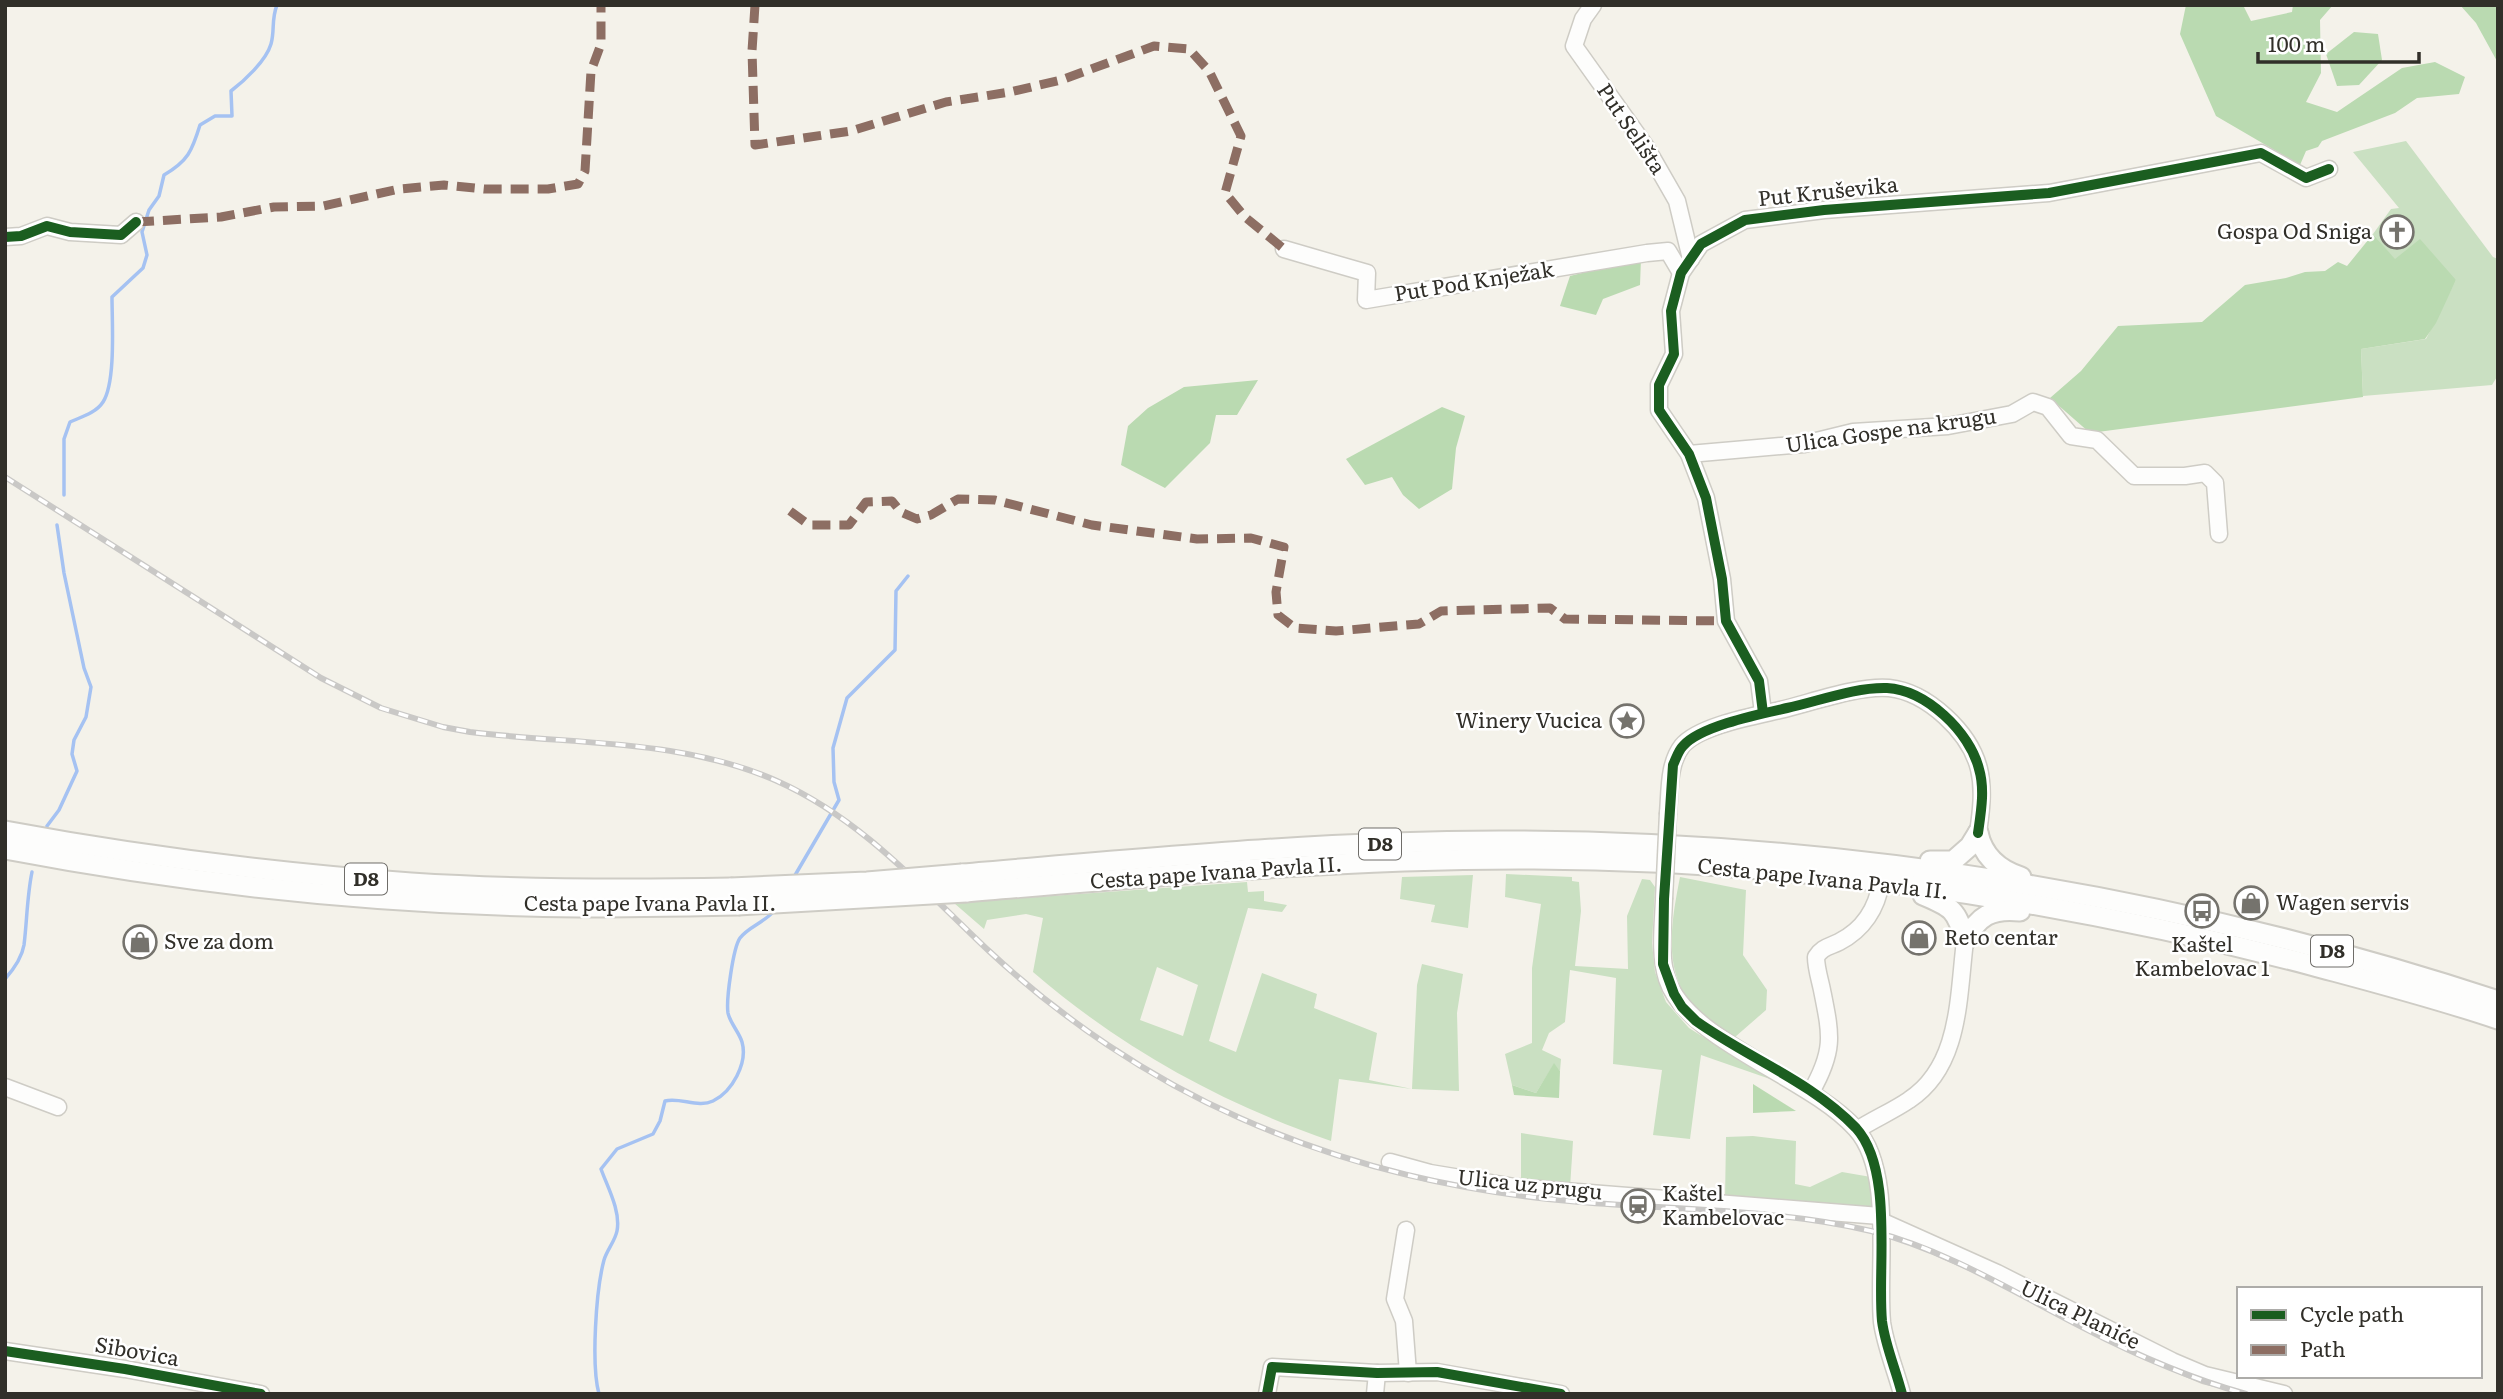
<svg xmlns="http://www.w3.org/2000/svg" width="2503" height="1399" viewBox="0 0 2503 1399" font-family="Literata,serif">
<rect width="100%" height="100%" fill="#f4f2ea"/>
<g fill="#cae0c2" fill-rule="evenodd">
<path d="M2406,141L2493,257L2498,259V375L2492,385L2363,396L2361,349L2426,339L2456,280L2395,260L2373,234L2391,209L2399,208L2353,152Z"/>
<path d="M1506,874L1572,877V881L1579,882L1581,911L1575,966L1628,969L1627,916L1642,879L1650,880L1655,887L1652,943L1655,972L1666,1002L1689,1028L1770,1079L1701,1055L1690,1139L1653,1135L1662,1070L1613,1064L1616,978L1570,970L1565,1022L1549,1033L1542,1050L1561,1059L1560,1071L1554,1064L1536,1093L1512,1085L1505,1054L1532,1043V968L1541,904L1505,897Z"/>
<path d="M1473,875L1468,928L1431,922L1435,905L1400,899L1402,877Z"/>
<path d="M1680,877L1746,890L1743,955L1767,990L1766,1010L1735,1037C1721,1027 1707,1018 1695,1007C1661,974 1672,918 1680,877Z"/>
<path d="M1247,882L1248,892L1264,891V901L1287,905L1282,912L1248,908L1209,1041L1236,1052L1262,973L1317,994L1314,1008L1377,1033L1369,1080L1412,1089L1417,985L1422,964L1463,974L1457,1013L1459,1091L1412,1089L1339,1079L1331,1141C1221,1103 1121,1048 1033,972L1043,918L1026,914L987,920L984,929L954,903ZM1157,967L1198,985L1183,1036L1140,1020Z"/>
<path d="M1521,1133L1573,1141L1570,1188L1521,1183Z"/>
<path d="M1753,1136L1796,1141L1795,1184L1810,1187L1842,1172L1871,1177L1873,1210L1725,1200L1726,1137Z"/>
</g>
<g fill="#badab1">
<path d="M2186,5H2243L2251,21L2292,12L2293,5H2333L2320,20L2321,73L2306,102L2337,112L2402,68L2435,62L2465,77L2459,94L2417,98L2395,113L2322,141L2318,147L2306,151L2300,165L2216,116L2180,34Z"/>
<path d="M2460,5H2498V63L2476,23Z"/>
<path d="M2354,32L2378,34L2382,60L2359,85L2337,86L2326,54Z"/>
<path d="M2373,234L2395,259L2420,239L2456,280L2436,323L2425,339L2361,349L2363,397L2090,433L2050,398L2081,371L2118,326L2202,322L2245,285L2286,278L2305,272L2325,271L2338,262L2347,266Z"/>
<path d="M1641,258L1640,285L1603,299L1596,315L1560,306L1570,276Z"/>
<path d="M1258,380L1237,415H1216L1210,443L1165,488L1121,465L1128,426L1148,408L1184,387Z"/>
<path d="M1442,407L1465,416L1456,448L1452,489L1419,509L1403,495L1392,477L1365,485L1346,459Z"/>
<path d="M1554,1063L1560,1071L1559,1098L1514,1095L1512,1085L1536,1093Z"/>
<path d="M1753,1084L1796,1111L1753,1113Z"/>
</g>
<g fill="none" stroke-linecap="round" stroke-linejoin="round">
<g stroke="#a5c2f2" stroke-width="3.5">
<path d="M64,495V439L70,422C81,417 96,413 103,402C116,382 112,322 112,297L143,268L147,255L142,232L149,210L159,196L164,175C188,161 192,151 200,125L215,116H232L231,91C244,81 266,61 271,44C275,30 271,20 277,5"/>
<path d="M47,826L59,810L77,771L72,754L74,740L86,717L91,687L84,668L64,573L57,525"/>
<path d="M794,877L839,800L834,782L833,748L847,698L895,650L896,591L908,576"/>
<path d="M5,979C13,970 22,957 24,945C27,921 27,896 32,872"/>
<path d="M599,1394C591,1365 596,1290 604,1260C607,1250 615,1241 617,1231C621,1211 607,1186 601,1169L617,1149L653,1134L660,1121L665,1101C680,1097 698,1108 713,1101C732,1092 748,1063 742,1042C739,1032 730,1023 728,1013C726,1000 733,948 740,938C748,927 765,922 774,911"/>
</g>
<defs>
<g id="minor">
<path d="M1593,5L1583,19L1574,46L1646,147L1677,201L1691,259"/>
<path d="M5,237L21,236L47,226L70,232L121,235L136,222"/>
<path d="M1284,249L1367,273L1366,300L1647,253L1668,251L1681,273"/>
<path d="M1689,454L1804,444L1853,432L1948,426L2012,414L2033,402L2048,407L2071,436L2097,440L2134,476H2185L2205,473L2215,483L2219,534"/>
<path d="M1763,713L1759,681L1726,621L1722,579L1706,498L1689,454L1659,410V385L1674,354L1671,311L1681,273L1701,244L1745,220L1824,210L2049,193L2261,153L2306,178L2329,169"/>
<path d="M1668,813C1670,792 1668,764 1682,746C1698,726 1754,716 1780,710C1810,703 1860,685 1889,688C1927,692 1970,732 1979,769C1984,790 1981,812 1978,833"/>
<path d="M1664,899C1663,925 1659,954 1667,979C1687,1041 1810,1077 1856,1129C1894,1171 1877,1268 1882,1322C1885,1345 1896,1371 1902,1394"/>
<path d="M5,1087L58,1107"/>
<path d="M1811,1092C1835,1050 1831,1035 1822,990C1820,980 1816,968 1816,957C1822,947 1829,947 1839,942C1863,930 1877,908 1881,882"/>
<path d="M1857,1130C1874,1119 1893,1111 1909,1100C1961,1066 1958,996 1965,941"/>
<path d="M1390,1162L1430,1173L1515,1187L1880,1216"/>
<path d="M1881,1221L1997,1273L2172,1361L2205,1375L2284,1394"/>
<path d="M1406,1230L1395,1299L1404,1321L1408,1373"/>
<path d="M5,1351L125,1369L261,1394"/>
<path d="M1267,1394L1272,1367L1377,1373L1437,1372L1561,1394"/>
<path d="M1375,1394L1377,1373"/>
</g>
<g id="major">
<path d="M5,831C139,856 275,873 411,883C518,890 624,890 731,888"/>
<path d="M1978,833C1983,856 1999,870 2021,877"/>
<path d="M5,849C194,885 387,905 579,907C632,907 685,906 738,905"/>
<path d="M1930,861H1953L1970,846L1978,833"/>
<path d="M962,874C1141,859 1320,841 1500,841C1837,841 2177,895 2498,1001"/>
<path d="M966,892C1155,876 1344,858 1534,859C1795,860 2058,899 2311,965C2374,982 2436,998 2498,1019"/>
<path d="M1923,895C1952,907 1957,910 1965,941"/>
<path d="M1965,941C1978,916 1991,908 2020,911"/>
</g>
</defs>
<use href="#minor" stroke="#ceccc5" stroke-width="19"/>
<use href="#major" stroke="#ceccc5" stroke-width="23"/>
<use href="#minor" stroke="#fdfdfc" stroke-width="16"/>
<use href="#major" stroke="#fdfdfc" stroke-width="19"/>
<defs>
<path id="rail" d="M5,477L321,678L381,708L443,727L470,732C573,745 680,738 777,781C862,819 922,888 989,951C1062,1019 1149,1078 1240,1118C1350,1167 1460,1192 1580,1202C1676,1210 1776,1209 1871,1231C1947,1250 2015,1293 2084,1328C2136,1355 2189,1378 2246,1394"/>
</defs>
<use href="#rail" stroke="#c9c8c6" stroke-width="6"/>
<use href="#rail" stroke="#fff" stroke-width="3.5" stroke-dasharray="10" stroke-linecap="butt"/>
<defs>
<path id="minor-bridge" d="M1664,899L1668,813"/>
<g id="major-bridge">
<path d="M731,888L867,882L962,874"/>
<path d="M738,905L966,892"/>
</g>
</defs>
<use href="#minor-bridge" stroke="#ceccc5" stroke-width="19" stroke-linecap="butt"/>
<use href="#major-bridge" stroke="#ceccc5" stroke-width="23" stroke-linecap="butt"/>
<use href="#minor-bridge" stroke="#fdfdfc" stroke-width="16"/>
<use href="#major-bridge" stroke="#fdfdfc" stroke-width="19"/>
<g stroke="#8d6e63" stroke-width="9" stroke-dasharray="18 9" stroke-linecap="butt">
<path d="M755,5L752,51L755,145L851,131L946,102L1010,92L1061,80L1154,46L1189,49L1209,71L1241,136L1225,193L1245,217L1284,249"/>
<path d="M136,222L221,217L274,207L323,206L399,189L444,185L484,189H548L578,184L585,171L591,71L601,44V5"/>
<path d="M790,511L809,525H849L866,502L892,501L901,512L917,519L931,515L958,499L995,500L1092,525L1197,539L1251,538L1284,547L1276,592L1278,615L1295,628L1336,631L1419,624L1441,611L1550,608L1565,619L1726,621"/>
</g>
<defs>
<g id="cycleway">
<path d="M5,237L21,236L47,226L70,232L121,235L136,222"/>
<path d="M1763,713L1759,681L1726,621L1722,579L1706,498L1689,454L1659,410V385L1674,354L1671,311L1681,273L1701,244L1745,220L1824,210L2049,193L2261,153L2306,178L2329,169"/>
<path d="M5,1351L125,1369L261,1394"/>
<path d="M1267,1394L1272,1367L1377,1373L1437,1372L1561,1394"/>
<path d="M1902,1394C1896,1370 1885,1345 1882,1321C1877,1269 1894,1170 1856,1128C1812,1082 1748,1058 1696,1021L1682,1007L1674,994L1663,964L1664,899L1673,765C1676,759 1678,751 1683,746C1700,726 1760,714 1787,708C1819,701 1855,687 1887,688C1926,690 1970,732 1979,769C1985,789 1981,812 1978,833"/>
</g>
</defs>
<use href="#cycleway" stroke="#fff" stroke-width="15"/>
<use href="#cycleway" stroke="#1b5e20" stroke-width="10"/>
</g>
<defs>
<symbol id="church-ring" viewBox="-11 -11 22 22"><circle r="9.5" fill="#fff" stroke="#75736d" stroke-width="1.5"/><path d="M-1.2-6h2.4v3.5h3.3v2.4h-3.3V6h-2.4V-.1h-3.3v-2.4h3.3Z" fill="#75736d"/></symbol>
<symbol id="sight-ring" viewBox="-11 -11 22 22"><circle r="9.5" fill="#fff" stroke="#75736d" stroke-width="1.5"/><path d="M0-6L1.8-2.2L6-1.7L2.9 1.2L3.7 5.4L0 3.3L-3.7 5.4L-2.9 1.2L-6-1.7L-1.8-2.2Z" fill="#75736d"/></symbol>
<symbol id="shop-ring" viewBox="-11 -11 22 22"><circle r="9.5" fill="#fff" stroke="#75736d" stroke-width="1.5"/><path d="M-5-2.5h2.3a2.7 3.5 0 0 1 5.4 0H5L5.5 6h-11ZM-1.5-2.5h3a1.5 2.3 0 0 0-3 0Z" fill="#75736d"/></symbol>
<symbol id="bus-ring" viewBox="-11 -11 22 22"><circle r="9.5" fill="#fff" stroke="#75736d" stroke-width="1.5"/><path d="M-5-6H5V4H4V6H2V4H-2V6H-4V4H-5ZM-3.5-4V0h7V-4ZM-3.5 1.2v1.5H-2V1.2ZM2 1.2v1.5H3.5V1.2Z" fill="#75736d"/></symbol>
<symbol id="station-ring" viewBox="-11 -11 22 22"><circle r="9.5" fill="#fff" stroke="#75736d" stroke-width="1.5"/><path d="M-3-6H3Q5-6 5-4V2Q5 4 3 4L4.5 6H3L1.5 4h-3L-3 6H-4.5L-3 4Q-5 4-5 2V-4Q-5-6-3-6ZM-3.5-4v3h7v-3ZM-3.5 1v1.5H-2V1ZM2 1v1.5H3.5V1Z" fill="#75736d"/></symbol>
</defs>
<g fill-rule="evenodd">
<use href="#church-ring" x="2378" y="213" width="38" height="38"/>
<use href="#sight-ring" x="1608" y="702" width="38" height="38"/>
<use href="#shop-ring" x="2232" y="884" width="38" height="38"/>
<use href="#bus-ring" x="2183" y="892" width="38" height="38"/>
<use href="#shop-ring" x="1900" y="919" width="38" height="38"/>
<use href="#shop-ring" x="121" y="923" width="38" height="38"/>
<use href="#station-ring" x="1619" y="1187" width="38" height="38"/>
</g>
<g text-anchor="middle" stroke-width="5" stroke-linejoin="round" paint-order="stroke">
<g fill="#fff" stroke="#6f6d69" stroke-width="2">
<rect x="1359" y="828.5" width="42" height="31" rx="5"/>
<rect x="345" y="863.5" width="42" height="31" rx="5"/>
<rect x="2311" y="935.5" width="42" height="31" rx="5"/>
</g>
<g font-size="19" font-weight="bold" fill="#312f29">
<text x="1380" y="851">D8</text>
<text x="366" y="886">D8</text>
<text x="2332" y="958">D8</text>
</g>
<g font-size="21" fill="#312f29" stroke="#fff">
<text transform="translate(1631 129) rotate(56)" y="7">Put Selišta</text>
<text transform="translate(1828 192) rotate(-6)" y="7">Put Kruševika</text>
<text transform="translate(1474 282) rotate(-9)" y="7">Put Pod Knježak</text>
<text transform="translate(1891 431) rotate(-8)" y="7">Ulica Gospe na krugu</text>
<text transform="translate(1216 873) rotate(-4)" y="7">Cesta pape Ivana Pavla II.</text>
<text transform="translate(1823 879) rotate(6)" y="7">Cesta pape Ivana Pavla II.</text>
<text x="650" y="911">Cesta pape Ivana Pavla II.</text>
<text transform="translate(1530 1185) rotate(6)" y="7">Ulica uz prugu</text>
<text transform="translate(2080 1315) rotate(26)" y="7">Ulica Planiće</text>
<text transform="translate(137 1352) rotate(10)" y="7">Sibovica</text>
</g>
<g font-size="21" fill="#312f29" stroke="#fff" text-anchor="start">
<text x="2372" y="239" text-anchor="end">Gospa Od Sniga</text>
<text x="1602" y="728" text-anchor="end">Winery Vucica</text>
<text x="2276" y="910">Wagen servis</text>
<text x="1944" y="945">Reto centar</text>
<text x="164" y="949">Sve za dom</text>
<text x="2202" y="952" text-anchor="middle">Kaštel<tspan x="2202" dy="24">Kambelovac 1</tspan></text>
<text x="1662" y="1201">Kaštel<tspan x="1662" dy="24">Kambelovac</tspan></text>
</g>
</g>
<rect width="2503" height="1399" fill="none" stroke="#312f29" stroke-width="14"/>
<rect x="2237" y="1287" width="245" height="91" fill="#ffffff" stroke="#adaca9" stroke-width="2"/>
<rect x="2251" y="1310" width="35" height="10" fill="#1b5e20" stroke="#adaca9" stroke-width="2"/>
<text x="2300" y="1322" font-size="21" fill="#312f29">Cycle path</text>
<rect x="2251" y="1345" width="35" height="10" fill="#8d6e63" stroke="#adaca9" stroke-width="2"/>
<text x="2300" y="1357" font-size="21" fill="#312f29">Path</text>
<path d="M2258 52v10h161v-10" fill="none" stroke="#312f29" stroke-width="3.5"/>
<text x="2268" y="52" font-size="21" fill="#312f29" stroke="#ffffff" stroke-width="5" paint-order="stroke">100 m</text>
</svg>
